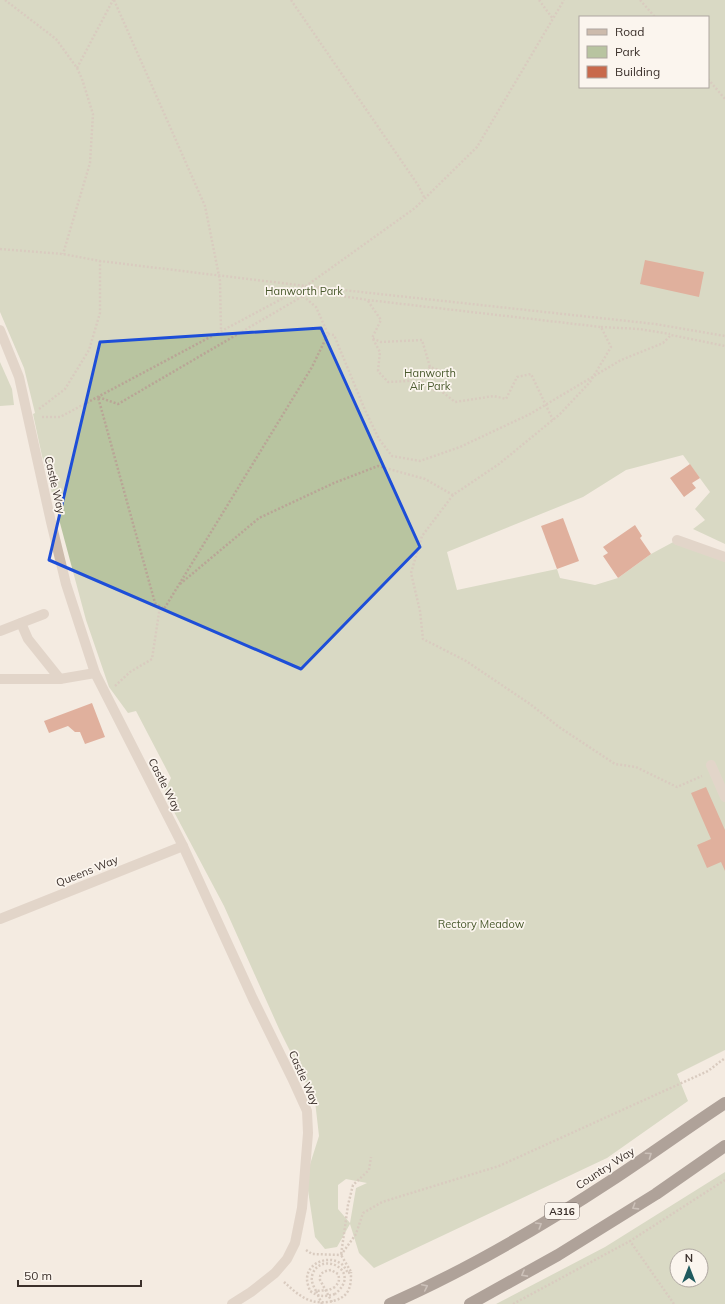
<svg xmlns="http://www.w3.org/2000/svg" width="725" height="1304" viewBox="0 0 725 1304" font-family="Mulish,sans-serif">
<rect width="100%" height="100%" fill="#f4ebe1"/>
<g fill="#b8c4a0" fill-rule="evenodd">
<path d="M0,0H725V544L693,529L705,520L695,509L710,492L683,455L626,470L583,497L447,552L457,590L557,569L560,578L595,585L618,578L651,554L677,540L725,557V1050L677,1074L688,1101L607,1158L374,1268L359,1253L350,1224L337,1247L325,1249L315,1237L306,1177L319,1136L315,1101L280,1031L224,906L164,793L171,778L136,711L128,713L109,687L86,620L42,456L33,414L35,413L24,368L0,312ZM580,17H708V87H580ZM346,1179L367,1183L356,1188L350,1223L338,1209V1185Z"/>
<path d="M0,362L12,389L14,405L0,406Z"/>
<path d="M725,1172V1304H496L605,1247ZM677,1256H701V1280H677Z"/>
</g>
<g fill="#c8694b">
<path d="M645,260L704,272L699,297L640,284Z"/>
<path d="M690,464L700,478L692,483L696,488L684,497L670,478Z"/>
<path d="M563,518L579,561L557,569L541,526Z"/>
<path d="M635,525L642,536L640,538L651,554L618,578L603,556L608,553L603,547Z"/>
<path d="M92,703L105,737L85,744L80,732H75L68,726L49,733L44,721Z"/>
<path d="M706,787L725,830V871L721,862L707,868L697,845L711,839L691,793Z"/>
</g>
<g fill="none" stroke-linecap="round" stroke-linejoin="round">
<g stroke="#b9a596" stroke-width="2.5" stroke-dasharray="2 2" stroke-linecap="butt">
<path d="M5,0L56,39L77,68L82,79L93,114L90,163L63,254"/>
<path d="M114,0L205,206L220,281L221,331"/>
<path d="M291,0L418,185L425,199"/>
<path d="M539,0L553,19"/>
<path d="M640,0L655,17"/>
<path d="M77,68L113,0"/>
<path d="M708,79L725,99"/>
<path d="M0,249L63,254L100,261L306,286L655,324L725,336"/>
<path d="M303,296L316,307L328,334L312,367L164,609L155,603L98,397L118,404Z"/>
<path d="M368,301L381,320L372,338L381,342L422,340L430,367L442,371L446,382L440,390L455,402L494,396L506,399L517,377L531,374L553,420"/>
<path d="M601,327L639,329L670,334"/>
<path d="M328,334L334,335L365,410L379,439L392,456L420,461L460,447L530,414L621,360L663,343L671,335L725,346"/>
<path d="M373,339L380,352L378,371L388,382L408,381L418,373L425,372"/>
<path d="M430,367L425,372L422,384L431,390H440"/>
<path d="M39,409L65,389L89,350L100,313V261"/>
<path d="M42,417H60L306,286L415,208L477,147L564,0"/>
<path d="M453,495L422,536L411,573L420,611L423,639L466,661L530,704L559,727L615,764L636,767L677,787L702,776"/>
<path d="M180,584L259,518L334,483L378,466L425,479L453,495L499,464L560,414L590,382L611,347L601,327L368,300L315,292L309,293L303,296"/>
<path d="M115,686L130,672L152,659L160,606"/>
<path d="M306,1250L312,1254L341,1255L356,1234L363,1213L382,1202L499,1166L708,1071L725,1058"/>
<path d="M348,1273L351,1272L350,1270L341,1255L348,1205L353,1185L369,1170L371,1157"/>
<path d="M284,1282C292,1289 301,1298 312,1301C323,1304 342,1302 348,1291C351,1285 351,1279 351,1272"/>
<path d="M316,1291C313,1285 310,1280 313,1273C322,1251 363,1271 335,1294"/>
<path d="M332,1302L320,1280C319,1273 324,1271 331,1270L338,1274C340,1280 339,1282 335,1287"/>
<path d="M513,1304L630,1241"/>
<path d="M674,1304L630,1241L725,1180"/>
</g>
<g stroke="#cdbbac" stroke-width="10">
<path d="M0,330L19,377L51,522L66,584L95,673L183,846L253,999L292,1078L307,1111L308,1133L302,1208L295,1243L287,1259L275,1273L251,1292L232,1304"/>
<path d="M677,540L725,557"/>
<path d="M21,623L28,639L60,679"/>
<path d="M0,631L44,614"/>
<path d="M0,679H60L95,673"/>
<path d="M711,765L725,797"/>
<path d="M0,919L183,846"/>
</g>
<g stroke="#5c4a42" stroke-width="12">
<path d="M390,1304C467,1270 542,1226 612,1180C650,1155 687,1128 725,1103"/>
<path d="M470,1304L558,1255L656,1194L725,1146"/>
</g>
<g stroke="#b9a596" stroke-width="2.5" stroke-dasharray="2 2" stroke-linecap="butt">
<path d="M335,1294C325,1297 319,1297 310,1291C309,1288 307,1283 307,1279C307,1263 328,1255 340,1263C344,1265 346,1270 348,1273"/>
<path d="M322,1304L316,1291L329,1290L335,1287"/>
</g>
</g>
<defs><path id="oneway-chevron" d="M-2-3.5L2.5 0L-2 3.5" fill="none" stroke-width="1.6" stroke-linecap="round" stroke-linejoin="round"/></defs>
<g stroke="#9c8e87">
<use href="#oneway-chevron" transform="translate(649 1155) rotate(-35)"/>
<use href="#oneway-chevron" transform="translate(635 1207) rotate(148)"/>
<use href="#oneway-chevron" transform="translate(539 1225) rotate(-31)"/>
<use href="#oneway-chevron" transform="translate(524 1274) rotate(151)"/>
<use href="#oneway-chevron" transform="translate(425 1287) rotate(-26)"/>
</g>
<path d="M0 0H725V1304H0ZM321,328L420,547L301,669L49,560L100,342Z" fill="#f4ebe1" fill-opacity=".55" fill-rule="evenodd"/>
<path fill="none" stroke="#1d4ed8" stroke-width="3" stroke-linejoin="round" d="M321,328L420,547L301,669L49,560L100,342Z"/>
<g text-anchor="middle" stroke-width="3.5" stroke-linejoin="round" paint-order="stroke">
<rect fill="#fbf5ee" stroke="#756b66" stroke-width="1" x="545" y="1203" width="34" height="16" rx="3"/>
<g font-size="10" font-weight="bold" fill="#3b302b">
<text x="562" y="1215">A316</text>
</g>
<g font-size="11" fill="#4a5a2e" stroke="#fbf5ee">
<text x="304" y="295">Hanworth Park</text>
<text x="430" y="377">Hanworth<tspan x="430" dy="13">Air Park</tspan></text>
<text x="481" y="928">Rectory Meadow</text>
</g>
<g font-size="11" fill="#3b302b" stroke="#fbf5ee">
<text transform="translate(55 485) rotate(77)" y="4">Castle Way</text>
<text transform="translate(165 785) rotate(63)" y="4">Castle Way</text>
<text transform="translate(87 871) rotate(-22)" y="4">Queens Way</text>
<text transform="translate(304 1078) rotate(66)" y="4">Castle Way</text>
<text transform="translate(605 1168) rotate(-33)" y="4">Country Way</text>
</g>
</g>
<rect x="579" y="16" width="130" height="72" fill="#fbf5ee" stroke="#aea6a0"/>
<rect x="587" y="29" width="20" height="6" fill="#cdbbac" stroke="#aea6a0"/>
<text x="615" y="36" font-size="12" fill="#3b302b">Road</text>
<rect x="587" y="46" width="20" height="12" fill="#b8c4a0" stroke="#aea6a0"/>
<text x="615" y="56" font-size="12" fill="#3b302b">Park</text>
<rect x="587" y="66" width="20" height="12" fill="#c8694b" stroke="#aea6a0"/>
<text x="615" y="76" font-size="12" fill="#3b302b">Building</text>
<g transform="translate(689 1268)"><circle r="19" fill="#fbf5ee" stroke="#aea6a0"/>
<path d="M0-3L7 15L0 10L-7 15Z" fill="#1f5a5e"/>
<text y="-6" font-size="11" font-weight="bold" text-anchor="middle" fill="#3b302b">N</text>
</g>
<path d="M18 1280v6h123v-6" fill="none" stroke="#3b302b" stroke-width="2"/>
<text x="24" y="1280" font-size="12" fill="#3b302b" stroke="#fbf5ee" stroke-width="3" paint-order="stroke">50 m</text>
</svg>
